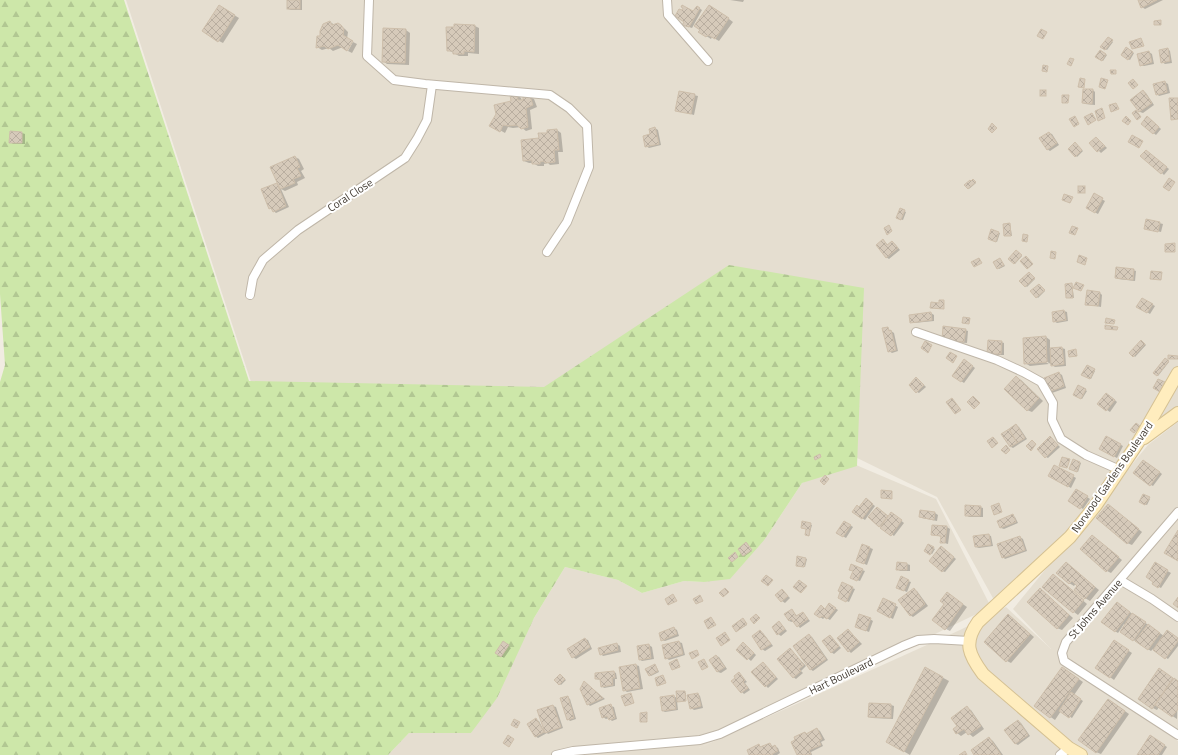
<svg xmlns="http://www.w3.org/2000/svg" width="1178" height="755" viewBox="0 0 1178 755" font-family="'Titillium Web',sans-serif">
<defs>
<pattern id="forest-firs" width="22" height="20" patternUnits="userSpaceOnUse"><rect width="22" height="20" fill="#cde7a9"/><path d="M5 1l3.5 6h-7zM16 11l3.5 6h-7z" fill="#b1c792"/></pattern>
<pattern id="building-cross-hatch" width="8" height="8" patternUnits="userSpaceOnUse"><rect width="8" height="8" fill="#d6caba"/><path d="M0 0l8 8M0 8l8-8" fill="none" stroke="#b9aea0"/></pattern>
</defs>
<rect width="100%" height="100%" fill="#f1ece2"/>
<g fill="#e5ded0">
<path d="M126,0H1178V417L1145,443L999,609L937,497L853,456L548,393L253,388Z"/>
<path d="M1178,422V739L1106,691L1178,741V755H388L409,733H471L534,618L565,567L618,580L642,593L684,581L704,582L765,539L802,483L849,462L936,499L991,607L699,748L960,630L1006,607L1051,649L1013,609L1148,445Z"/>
</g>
<path fill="url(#forest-firs)" d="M0,0H124L249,381L544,387L729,265L864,288L857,466L802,483L765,539L730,579L704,582L684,581L642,593L618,580L565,567L534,618L497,698L471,733H409L388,755H0V382L5,365L0,294Z"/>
<g fill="#0003">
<path d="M281,0H302V10H291L288,9V0Z"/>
<path d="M730,0H744L743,2Z"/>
<path d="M1139,0H1163L1145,9L1142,7Z"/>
<path d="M219,6L239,18L223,43L219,41Z"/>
<path d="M697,7L702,10L692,28L686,26Z"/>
<path d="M714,8L733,22L719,41L712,37L711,39L700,32Z"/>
<path d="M330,22L335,25L338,24L345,29L348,32L347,39L343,47L333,51L329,48L322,50L317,47L320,36Z"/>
<path d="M475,26L479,28V54L468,53V56H459L448,50Z"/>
<path d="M384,29L406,30L410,33L409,65L387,64L383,61Z"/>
<path d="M1108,38L1113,42L1107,50L1102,47Z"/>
<path d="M353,42L357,44L352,53L348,51Z"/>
<path d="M1126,49L1134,53L1130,60L1122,55Z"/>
<path d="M1168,49L1170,51L1172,63L1165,64L1162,62Z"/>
<path d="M1100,51L1107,55L1103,61L1097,57Z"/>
<path d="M1149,52L1152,54L1154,64L1144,66L1141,65Z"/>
<path d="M1165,82L1168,84L1170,93L1159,96L1157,94Z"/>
<path d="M1093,90L1095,92V105L1085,104L1083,103Z"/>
<path d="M1143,91L1146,93L1154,105L1143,113L1140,112L1131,100Z"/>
<path d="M680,92L698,96L694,115L676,110Z"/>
<path d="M517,95L521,98L522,101L530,97L534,99L537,107L530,110L532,129L526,131L521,127L513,128L508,127L505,133L491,125Z"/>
<path d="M1150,119L1161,129L1156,135L1142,124Z"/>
<path d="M655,128L658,130L661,145L649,148L646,146Z"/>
<path d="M557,130L561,133L563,152H558L559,164L550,165L548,163L544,164V166H538L533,163H529L524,161L540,139L548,133Z"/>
<path d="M11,132L22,133L25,134V144H13L10,142Z"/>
<path d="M1049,133L1052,134L1059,145L1050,151L1047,149Z"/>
<path d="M1097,138L1107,148L1101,153L1091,143Z"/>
<path d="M1076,144L1083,151L1077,157L1069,149Z"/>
<path d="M1149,153L1169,169L1164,175L1162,173Z"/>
<path d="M295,157L299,159L304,169L301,171L305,178L297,182L298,185L285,191L281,189L289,207L276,213L270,208L277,184L279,185Z"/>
<path d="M974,181L976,183L969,189L972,182Z"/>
<path d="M1094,195L1105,201L1098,214L1087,208Z"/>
<path d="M900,209L906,212L903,220L897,218Z"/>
<path d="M1147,220L1163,224L1161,232L1145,228Z"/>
<path d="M1010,224L1012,236H1005Z"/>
<path d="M999,233H1000L997,242L990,239Z"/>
<path d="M883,240L888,245L892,242L895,244L900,250L889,259L886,257Z"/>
<path d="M1016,252L1022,256L1015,264L1010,259Z"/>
<path d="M1000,259L1005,266L999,269L994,263Z"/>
<path d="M1133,270L1136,271L1135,281L1118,279L1116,278Z"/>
<path d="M1030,274L1035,279L1027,287L1026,286Z"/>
<path d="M1072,284L1074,298H1067Z"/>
<path d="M1040,286L1045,291L1038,298L1037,297Z"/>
<path d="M1100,293L1102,295L1101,307L1086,304Z"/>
<path d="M1142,299L1155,306L1150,314L1138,306Z"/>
<path d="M1064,311L1067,312L1068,321L1057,323L1054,321Z"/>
<path d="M931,313L934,315V321L914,323L911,322Z"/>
<path d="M887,328L894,333L898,351L892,353L889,351Z"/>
<path d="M965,330L968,331L967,343L946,341Z"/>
<path d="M1046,337L1050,340V349L1062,348L1065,349L1066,366L1055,367L1043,359L1042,360L1049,364L1030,366L1025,363Z"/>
<path d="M1142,341L1146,345L1135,357L1134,356Z"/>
<path d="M1001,342L1004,343V355H991Z"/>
<path d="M1166,359L1169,362L1158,376L1154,373Z"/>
<path d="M967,362L975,368L964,383L954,376Z"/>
<path d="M1087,366L1095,371L1091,379L1083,375Z"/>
<path d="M1059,373L1062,375L1066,388L1052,393L1050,391Z"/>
<path d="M1017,378L1021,380L1043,401L1032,412L1027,410Z"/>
<path d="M919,380L926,387L919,393L917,392Z"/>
<path d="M1079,386L1087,391L1082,399L1074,394Z"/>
<path d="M1109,395L1117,402L1110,412L1098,404Z"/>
<path d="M1016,425L1019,427L1027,439L1013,448L1011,447L1002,434Z"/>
<path d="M1106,437L1123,446L1117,458L1100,449Z"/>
<path d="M1052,439L1060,447L1048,458L1046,457Z"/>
<path d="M1073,460L1081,463L1078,472L1071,469Z"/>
<path d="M1146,462L1162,474L1153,486L1151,485Z"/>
<path d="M1068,473L1076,478L1071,488L1049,476Z"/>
<path d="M1077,490L1090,499L1083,509L1070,501Z"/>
<path d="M1144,495L1150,499L1147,505L1140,502Z"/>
<path d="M868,501L875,506L865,520L862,518Z"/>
<path d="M1109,505L1142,532L1132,545L1127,543Z"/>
<path d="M980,507L983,508V517H969L966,515Z"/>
<path d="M880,510L889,517L894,515L904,523L894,536L880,526Z"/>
<path d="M921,511L935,513L938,515L937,521L922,518L920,517Z"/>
<path d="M1013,516L1015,517L1018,523L1004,529L1001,528Z"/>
<path d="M803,522L812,525L809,536L807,535V529Z"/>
<path d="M845,522L853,527L846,538L838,533Z"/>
<path d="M947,527L950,529L948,544L941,542L942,537L932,534Z"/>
<path d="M988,535L991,536L993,546L979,548L976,547Z"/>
<path d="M1092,536L1122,560L1111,573L1107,571Z"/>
<path d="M1020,537L1023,539L1027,551L1005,559L1003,557Z"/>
<path d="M747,543L752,551L745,556L739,549Z"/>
<path d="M862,545L873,549L867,565L860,562Z"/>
<path d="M928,545L935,549L932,554L925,551Z"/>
<path d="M944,549L956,559L945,572L942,571Z"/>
<path d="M806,559H807L805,567L798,566Z"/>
<path d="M897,563L907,564L910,565V571H900L897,569Z"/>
<path d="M1155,564L1171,573L1161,588L1153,584Z"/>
<path d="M1070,566L1099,590L1090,601L1085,598L1079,586L1076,583L1074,586L1069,583Z"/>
<path d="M862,570L865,571L860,581L854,579Z"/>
<path d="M1057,578L1087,604L1078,615L1074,612Z"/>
<path d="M908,581L911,582L907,592L900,589Z"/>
<path d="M852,588L855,589L849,602L842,599Z"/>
<path d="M1040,589L1073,618L1062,630L1057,628Z"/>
<path d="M782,590L790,598L785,603L782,601Z"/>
<path d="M914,590L917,591L928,606L913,617L910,615Z"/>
<path d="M951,596L967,607L950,631L946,629Z"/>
<path d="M884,599L898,607L893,619L878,611Z"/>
<path d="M1117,603L1164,636L1178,638V646L1168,659L1153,649L1151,651L1121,632L1126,625L1124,624L1118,633L1115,631Z"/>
<path d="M832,606L838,610L830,620L825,617L823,619L816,614Z"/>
<path d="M792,610L798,617L803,613L810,621L800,628L794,621L792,622L789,621L785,615Z"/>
<path d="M1012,618L1034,637L1011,663L1007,661Z"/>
<path d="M870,619L873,621L869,632L859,628Z"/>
<path d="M744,620L747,625L737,631Z"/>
<path d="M779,622L787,631L781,636L778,634Z"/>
<path d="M674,628L677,630L679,636L665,641L662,640Z"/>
<path d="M848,630L862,644L851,653L849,651Z"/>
<path d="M760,632L763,633L773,646L765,651L762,649Z"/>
<path d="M809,635L812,637L828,660L813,671L810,669Z"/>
<path d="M830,636L841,648L834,654L831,652Z"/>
<path d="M585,639L588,640L592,649L576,659L573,657Z"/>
<path d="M503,642L511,648L504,658L496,652Z"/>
<path d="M679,642L682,643L685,655L669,660L666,658L663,646Z"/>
<path d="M617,644L620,646L621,652L603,656L601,654Z"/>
<path d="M1118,644L1132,653L1114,680L1110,677Z"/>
<path d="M649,645L652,647L654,659L642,661L639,659Z"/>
<path d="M746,645L756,655L751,661L738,650Z"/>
<path d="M790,649L806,666L801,671L803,673L796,679L793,677Z"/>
<path d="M716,656L719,657L727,669L721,673L718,672L710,660Z"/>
<path d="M763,663L778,679L768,688L753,672Z"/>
<path d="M636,665L639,666L643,689L627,692L624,690Z"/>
<path d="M656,666L659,672L651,676H650Z"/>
<path d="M925,668L949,681L910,755L893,745Z"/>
<path d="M1067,671L1083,682L1074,695L1083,701L1072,718L1061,711L1055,720L1035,706Z"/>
<path d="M614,672L616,673L617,679H615V686L604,688L602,686L601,680L596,679Z"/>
<path d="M1164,672L1178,682L1177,719L1159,707L1157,710L1153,708Z"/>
<path d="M739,673L747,682L745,683L750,690L744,694L742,692Z"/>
<path d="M561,676L566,680L561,685L555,680Z"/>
<path d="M587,684L605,699L590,706L588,704Z"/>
<path d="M678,692L686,693V700L677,701L678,710L665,712L663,711L674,696L678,699Z"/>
<path d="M698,694L700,696L703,708L694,710L691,708Z"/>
<path d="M567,697L570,699L576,719L570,721L568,719Z"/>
<path d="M1112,702L1129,714L1101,754L1096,752Z"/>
<path d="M869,704L891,705L894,706L893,719L872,718L869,717Z"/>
<path d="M553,706L556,707L563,728L548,734L547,733L538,738L535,736L536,720L539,721L543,729L544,728Z"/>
<path d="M611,706L614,707L617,719L612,721L609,718L606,719L603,717Z"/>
<path d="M967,708L971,710L984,729L973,737L967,732L961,736L957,733L958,727Z"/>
<path d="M1018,721L1021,723L1030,736L1018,745L1016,744L1006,730Z"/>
<path d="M817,729L820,731L825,740L821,742L823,746L811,752L812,755H798L795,738L805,733L808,734Z"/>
<path d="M989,738L993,741L1003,755H976Z"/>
<path d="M1153,738L1167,747L1162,755H1138Z"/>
<path d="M770,744L774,747L775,746L778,748L780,753L777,755H751L759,746L762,747Z"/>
</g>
<g fill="url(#building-cross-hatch)" stroke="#cebfab">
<rect x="287" y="0" width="13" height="9"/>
<path d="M1138,0H1157L1141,8Z"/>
<path d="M219,5L235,15L218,42L202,31Z"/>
<path d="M682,5L693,11L697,6L700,8L689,27L682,25L684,22L675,16L679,9L682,10L683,8L681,7Z"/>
<path d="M709,5L729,18L715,39L708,35L706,37L698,32L700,30L694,26Z"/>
<path d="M1161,20V25H1154V21Z"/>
<path d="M330,21L332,25L338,23L341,25L344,29L343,35L353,41L347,51L338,45L328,49L324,46L316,48L317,36H320V31L323,24Z"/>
<path d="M454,24L475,25L474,52L464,51V54H453V51H447L446,27H454Z"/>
<path d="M383,28L406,29L405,63L382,62Z"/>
<path d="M1041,29L1047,32L1043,39L1037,36Z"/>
<path d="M1108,37L1113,40L1105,50L1100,47Z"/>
<path d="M1141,38L1144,46L1132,49L1129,42Z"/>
<path d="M1126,47L1133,52L1128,60L1121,55Z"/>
<path d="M1168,48L1170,61L1161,63L1159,50Z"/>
<path d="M1100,50L1106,54L1102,61L1095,57Z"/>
<path d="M1149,51L1152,62L1140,66L1137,54Z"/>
<path d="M1070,58L1074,59L1071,66L1067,64Z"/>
<path d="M1043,65L1048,66L1047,72L1042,71Z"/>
<path d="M1110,70H1116V74H1111Z"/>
<path d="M1080,78L1085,79L1084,88L1078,87Z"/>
<path d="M1101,78L1108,80L1105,89L1099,87Z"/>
<path d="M1133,79L1138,85L1133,89L1128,83Z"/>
<path d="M1165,81L1167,92L1156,95L1153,84Z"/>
<path d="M1083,89H1093L1092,104L1082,103Z"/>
<rect x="1040" y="90" width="6" height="6"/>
<path d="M1143,90L1152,103L1139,112L1130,100Z"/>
<path d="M679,91L695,94L691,114L675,111Z"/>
<path d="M517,94L518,100H523V97L530,96L533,105L526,108L528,127L521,129L517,125L508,126L503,125L500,132L489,126L496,114L494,105L511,101L510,95Z"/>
<path d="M1062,95H1069L1068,103H1062Z"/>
<path d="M1169,98H1178V119L1171,120Z"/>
<path d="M1116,103L1119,109L1111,112L1109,105Z"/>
<path d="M1102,108L1105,118L1098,121L1095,111Z"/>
<path d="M1136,110L1141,117L1137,120L1132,113Z"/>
<path d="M1092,113L1096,120L1088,125L1084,117Z"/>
<path d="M1075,116L1079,124L1074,127L1069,119Z"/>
<path d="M1126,116L1131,121L1128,125L1122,121Z"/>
<path d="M1147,116L1159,127L1153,134L1141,124Z"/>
<path d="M992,123L997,128L992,133L988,129Z"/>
<path d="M655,127L659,144L645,147L643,136L650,134L649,129Z"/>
<path d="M557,129L559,150H554L555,162L545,163L544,161L540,162V164H532V160L523,161L521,140L539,138L538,133H547V130Z"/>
<path d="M10,131L22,132V143H9Z"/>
<path d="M1049,132L1057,143L1047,150L1039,138Z"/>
<path d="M1132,135L1143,141L1139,148L1128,142Z"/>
<path d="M1096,137L1105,146L1097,152L1089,143Z"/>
<path d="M1075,142L1082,150L1075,157L1068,149Z"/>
<path d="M1146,150L1167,167L1161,174L1140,156Z"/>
<path d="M295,156L300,167L297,168L301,176L293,179L295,183L280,189L270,167Z"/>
<path d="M1169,178L1175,182L1169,191L1163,187Z"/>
<path d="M973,179L976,182L968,189L964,185L970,180L971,181Z"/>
<path d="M277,183L286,206L273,212L271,208L269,209L261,189Z"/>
<rect x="1078" y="186" width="7" height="7"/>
<path d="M1094,193L1103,198L1095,213L1086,208Z"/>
<path d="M1064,194L1073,197L1070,203L1062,200Z"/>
<path d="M900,208L905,210L901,220L896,218Z"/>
<path d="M1146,219L1160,222L1158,232L1144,229Z"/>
<path d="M1010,223L1011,236H1004L1003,224Z"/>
<path d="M889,225L892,231L887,235L884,228Z"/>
<path d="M1072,226L1078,228L1075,235L1069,233Z"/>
<path d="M991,229L999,232L996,242L988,239Z"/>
<path d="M1023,234L1028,235L1027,242L1022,241Z"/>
<path d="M883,239L887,245L892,241L898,248L886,258L876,245Z"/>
<path d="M1175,243V252H1165V244Z"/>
<path d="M1016,250L1022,255L1014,264L1008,259Z"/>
<path d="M1051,251L1056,252L1055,259L1050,258Z"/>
<path d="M1079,255L1087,258L1085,265L1077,262Z"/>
<path d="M1026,256L1033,264L1027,269L1020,261Z"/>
<path d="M979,258L982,263L974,267L971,262Z"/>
<path d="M1000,258L1004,265L997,269L993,262Z"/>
<path d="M1116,267L1134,269L1133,280L1115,278Z"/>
<path d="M1151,271L1162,272L1161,280L1150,279Z"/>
<path d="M1029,272L1035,278L1025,287L1019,281Z"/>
<path d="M1076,282L1084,285L1081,291L1073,288Z"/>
<path d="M1072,283L1073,298H1066L1065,284Z"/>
<path d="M1039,284L1045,290L1036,298L1030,291Z"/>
<path d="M1087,290L1100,292L1098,306L1085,305Z"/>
<path d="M1142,298L1153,304L1147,313L1136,307Z"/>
<path d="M939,300H944V309L930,308L931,302L939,303Z"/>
<path d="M1064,310L1066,320L1053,322L1052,312Z"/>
<path d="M931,312L932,320L910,323L909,315Z"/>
<path d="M963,317L970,318L969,324L962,323Z"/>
<path d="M1106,318L1115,320L1114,324L1105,323Z"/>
<path d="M1105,325L1118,327L1117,330L1105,329Z"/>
<path d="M943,326L966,329L964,342L942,340Z"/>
<path d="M888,327L889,331L891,330L896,350L888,352L882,328Z"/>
<path d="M1046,336L1047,362L1024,364L1023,338Z"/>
<path d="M988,340L1002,341L1001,354H987Z"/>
<path d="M1141,340L1145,344L1133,357L1129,353Z"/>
<path d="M925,341L932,345L928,353L921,348Z"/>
<path d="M1062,347L1064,364L1051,366L1050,348Z"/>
<path d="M1076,349L1077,356L1069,357L1068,351Z"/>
<path d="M950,352L957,356L953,363L946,358Z"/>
<path d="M1168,355L1178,356V359H1168Z"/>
<path d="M1165,358L1169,361L1157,376L1153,373Z"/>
<path d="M964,359L973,366L961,382L952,376Z"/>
<path d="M1087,365L1095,369L1090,379L1081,375Z"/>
<path d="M1059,372L1064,386L1049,392L1044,378Z"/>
<path d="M1016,376L1039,398L1027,411L1004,389Z"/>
<path d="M916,377L924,385L916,393L909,385Z"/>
<path d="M1158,379L1165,382L1160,392L1153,388Z"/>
<path d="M1078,385L1086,389L1081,399L1073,395Z"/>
<path d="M1106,393L1115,400L1106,411L1097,404Z"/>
<path d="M973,396L980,403L974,409L967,402Z"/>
<path d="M952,398L961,410L955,414L946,402Z"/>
<path d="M1136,423L1140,426L1134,433L1130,430Z"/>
<path d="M1016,424L1025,438L1017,443L1009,429Z"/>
<path d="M1009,429L1017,443L1010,447L1001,434Z"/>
<path d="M1050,436L1058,445L1045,458L1037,449Z"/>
<path d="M1106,436L1121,444L1114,457L1099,449Z"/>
<path d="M993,437L998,443L992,448L987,441Z"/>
<path d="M1032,440L1036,444L1031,451L1026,446Z"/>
<path d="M1006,445L1010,450L1006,454L1001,450Z"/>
<path d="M820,454L821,457L815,460L814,457Z"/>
<path d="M1062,457L1070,459L1067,468L1059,466Z"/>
<path d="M1073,459L1080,462L1077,472L1069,469Z"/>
<path d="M1143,460L1160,472L1150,486L1133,473Z"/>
<path d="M1054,465L1074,475L1068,487L1048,476Z"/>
<path d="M825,475L829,479L824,485L820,481Z"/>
<path d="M1076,489L1088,496L1080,509L1068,501Z"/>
<path d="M881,490L892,491V499L881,498Z"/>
<path d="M1143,494L1150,497L1145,505L1139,502Z"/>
<path d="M866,498L873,504L862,519L852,512L857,505L859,507Z"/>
<path d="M999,503L1002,512L994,515L991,506Z"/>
<path d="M1108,504L1139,529L1127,544L1096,518Z"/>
<path d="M965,505L981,506L980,516H965Z"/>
<path d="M877,507L888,516L879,527L868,517Z"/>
<path d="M920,510L935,512L934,520L919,517Z"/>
<path d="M891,512L902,520L891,536L880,528Z"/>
<path d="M1013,514L1016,522L1000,528L997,521Z"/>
<path d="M802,521L811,523L809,536L805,535L806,529L801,528Z"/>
<path d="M844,521L851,525L843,537L836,533Z"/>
<path d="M932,525L947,526L945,543H940L941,536L931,535Z"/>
<path d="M1178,530V561L1164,553Z"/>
<path d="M989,534L991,545L975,547L973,536Z"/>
<path d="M1092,535L1119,557L1106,572L1080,549Z"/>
<path d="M1020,536L1025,550L1002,558L997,544Z"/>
<path d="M746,542L752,550L743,556L738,549Z"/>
<path d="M862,544L870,547L864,564L856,561Z"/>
<path d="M928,544L934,547L930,555L924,551Z"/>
<path d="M941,546L954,557L942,572L929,561Z"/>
<path d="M735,552L738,557L732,562L728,558Z"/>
<path d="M797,556L806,558L804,567L796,566Z"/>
<path d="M897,562L907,563V570H896Z"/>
<path d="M1066,562L1095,587L1085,599L1074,590L1077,586L1072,581L1069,584L1056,573Z"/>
<path d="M1155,562L1168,570L1158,588L1152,584L1153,582L1146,577Z"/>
<path d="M851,564L863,569L857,581L850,578L853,571L849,570Z"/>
<path d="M1053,574L1084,600L1073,613L1042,587Z"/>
<path d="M766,575L773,580L768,586L761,581Z"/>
<path d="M901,576L909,580L904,591L896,588Z"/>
<path d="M799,580L807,586L801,593L793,587Z"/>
<path d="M842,582L853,587L846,602L838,598L840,592L838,591Z"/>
<path d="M725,588L729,592L723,597L719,593Z"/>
<path d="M914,588L925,604L910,616L898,600Z"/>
<path d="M1040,588L1069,615L1057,629L1027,602Z"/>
<path d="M782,589L788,596L781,602L775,595Z"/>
<path d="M947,592L963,604L945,630L932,620L944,604L940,601Z"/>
<path d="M673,594L677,601L668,605L665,599Z"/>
<path d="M700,595L703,601L696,604L693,599Z"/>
<path d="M1178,597V608L1173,604Z"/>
<path d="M883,598L896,604L890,618L877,611Z"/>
<path d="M1117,602L1130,612L1115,632L1101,622Z"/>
<path d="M829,603L836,608L827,619L822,616L820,618L814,614L821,605L825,609Z"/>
<path d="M792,609L796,616L803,612L808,619L797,627L791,619L789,621L784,614Z"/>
<path d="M1132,613L1146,622L1133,641L1120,632Z"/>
<path d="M756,614L760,618L754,624L750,619Z"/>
<path d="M859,614L871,618L866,631L855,627Z"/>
<path d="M1008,614L1030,634L1006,662L984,642Z"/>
<path d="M711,617L716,625L708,629L704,621Z"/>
<path d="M743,618L747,624L736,632L732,626Z"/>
<path d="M779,621L785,629L777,635L772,627Z"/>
<path d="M1148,624L1160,633L1148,650L1135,641Z"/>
<path d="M674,627L677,634L661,641L659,633Z"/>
<path d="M848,629L859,642L848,652L837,638Z"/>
<path d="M760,630L771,644L761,650L752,636Z"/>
<path d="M1167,630L1178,638V641L1165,659L1153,650Z"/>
<path d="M725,632L730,640L721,646L716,638Z"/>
<path d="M809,634L826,659L810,670L793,646Z"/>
<path d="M830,635L839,646L831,653L822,641Z"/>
<path d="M585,638L590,647L572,658L567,649Z"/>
<path d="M1114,640L1129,650L1110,678L1095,668Z"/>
<path d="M503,641L509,645L501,657L495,653Z"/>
<path d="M679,641L683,654L665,659L662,645Z"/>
<path d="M743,642L754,653L747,660L736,650Z"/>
<path d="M617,643L618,650L600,655L598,648Z"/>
<path d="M649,644L651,658L639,660L637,646Z"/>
<path d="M790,648L804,665L799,669L801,671L793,678L777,659Z"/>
<path d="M697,650L699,655L692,659L689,653Z"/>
<path d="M716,655L725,667L717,672L709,660Z"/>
<path d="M677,659L680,667L672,670L669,663Z"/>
<path d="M704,659L708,667L702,670L698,662Z"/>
<path d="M763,662L776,677L765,687L751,672Z"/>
<path d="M636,664L640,688L623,691L619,667Z"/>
<path d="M655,664L658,671L649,676L645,669Z"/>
<path d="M925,667L943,677L904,752L886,742Z"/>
<path d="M1062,667L1079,679L1050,718L1034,706Z"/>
<path d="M1159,668L1173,678L1152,709L1138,699Z"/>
<path d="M614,671L615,678H612L613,685L601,687L600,679H595V673Z"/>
<path d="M739,672L745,680L743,682L748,688L741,693L731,681L735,678L734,676Z"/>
<path d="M560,674L565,679L559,685L554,680Z"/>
<path d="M663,675L666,683L657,686L655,678Z"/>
<path d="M1174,678L1178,681V709L1172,717L1155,705Z"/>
<path d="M584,681L603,698L587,705L580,689Z"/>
<path d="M676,691H685L686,701L677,702Z"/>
<path d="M1071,692L1081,699L1069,718L1059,711Z"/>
<path d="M631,693L634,703L625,706L621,696Z"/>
<path d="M698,693L701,706L690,709L687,695Z"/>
<path d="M674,695L676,709L662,711L660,697Z"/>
<path d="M568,696L574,718L567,720L560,698Z"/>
<path d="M1108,699L1125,711L1096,753L1078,740Z"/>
<path d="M869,703L891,704V718L868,717Z"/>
<path d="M611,704L615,718L609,720L607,716L602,718L599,708Z"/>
<path d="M553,705L561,727L545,733L537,710Z"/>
<path d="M967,706L981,726L968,735L964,729L956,734L953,729L957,726L951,718Z"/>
<path d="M647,712V722H640V713Z"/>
<path d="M536,718L544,732L535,737L527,724Z"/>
<path d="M514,719L520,722L517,728L511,725Z"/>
<path d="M1018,720L1028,735L1015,744L1004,730Z"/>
<path d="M817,728L822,739L819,741L821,745L809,750L811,754L809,755H797L791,742L795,740L794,737L805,732L806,734Z"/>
<path d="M508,735L514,739L509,747L503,743Z"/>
<path d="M1150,735L1165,745L1158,755H1137Z"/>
<path d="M989,737L1001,755H974L971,750Z"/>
<path d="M770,743L772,747L775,745L778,751L772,754L773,755H749L747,750L759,744L760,747Z"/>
<path d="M965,751L967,755H959Z"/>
</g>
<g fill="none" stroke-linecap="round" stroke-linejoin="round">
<defs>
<g id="street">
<path d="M369,0L367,56L394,80L425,84L550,95L569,108L587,126L589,167L567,222L547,252"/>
<path d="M667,0L668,15L708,61"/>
<path d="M250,295L253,278L263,260L298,230L405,158L417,139L427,120L432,85"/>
<path d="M916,332L997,360L1023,372L1041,382L1053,403L1052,420L1061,439L1086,455L1120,470"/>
<path d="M1178,512L1066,642L1062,653L1064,661L1178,735"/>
<path d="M1120,580L1152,599L1178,617"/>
<path d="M556,755L573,751L700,740L720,734L903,646L918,640L934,639L969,641"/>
<path d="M1060,755L1069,748"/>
</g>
<g id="secondary">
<path d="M1144,438L1178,413"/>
<path d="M1081,755L1069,748L983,674C969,655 963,643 978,622L1070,537L1096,505L1139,441L1178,373"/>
</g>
</defs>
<use href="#street" stroke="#bfb6a8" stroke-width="10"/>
<use href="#secondary" stroke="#d5c193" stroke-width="14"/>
<use href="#street" stroke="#fff" stroke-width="8"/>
<use href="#secondary" stroke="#ffedbe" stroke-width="12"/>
</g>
<g text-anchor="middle" stroke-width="4" stroke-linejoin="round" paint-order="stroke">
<g font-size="11" fill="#433c33" stroke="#fff">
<text transform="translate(350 195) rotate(-33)" y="4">Coral Close</text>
<text transform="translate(1112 477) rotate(-55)" y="4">Norwood Gardens Boulevard</text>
<text transform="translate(1095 609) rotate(-49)" y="4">St Johns Avenue</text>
<text transform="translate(841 676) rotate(-26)" y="4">Hart Boulevard</text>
</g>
</g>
</svg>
